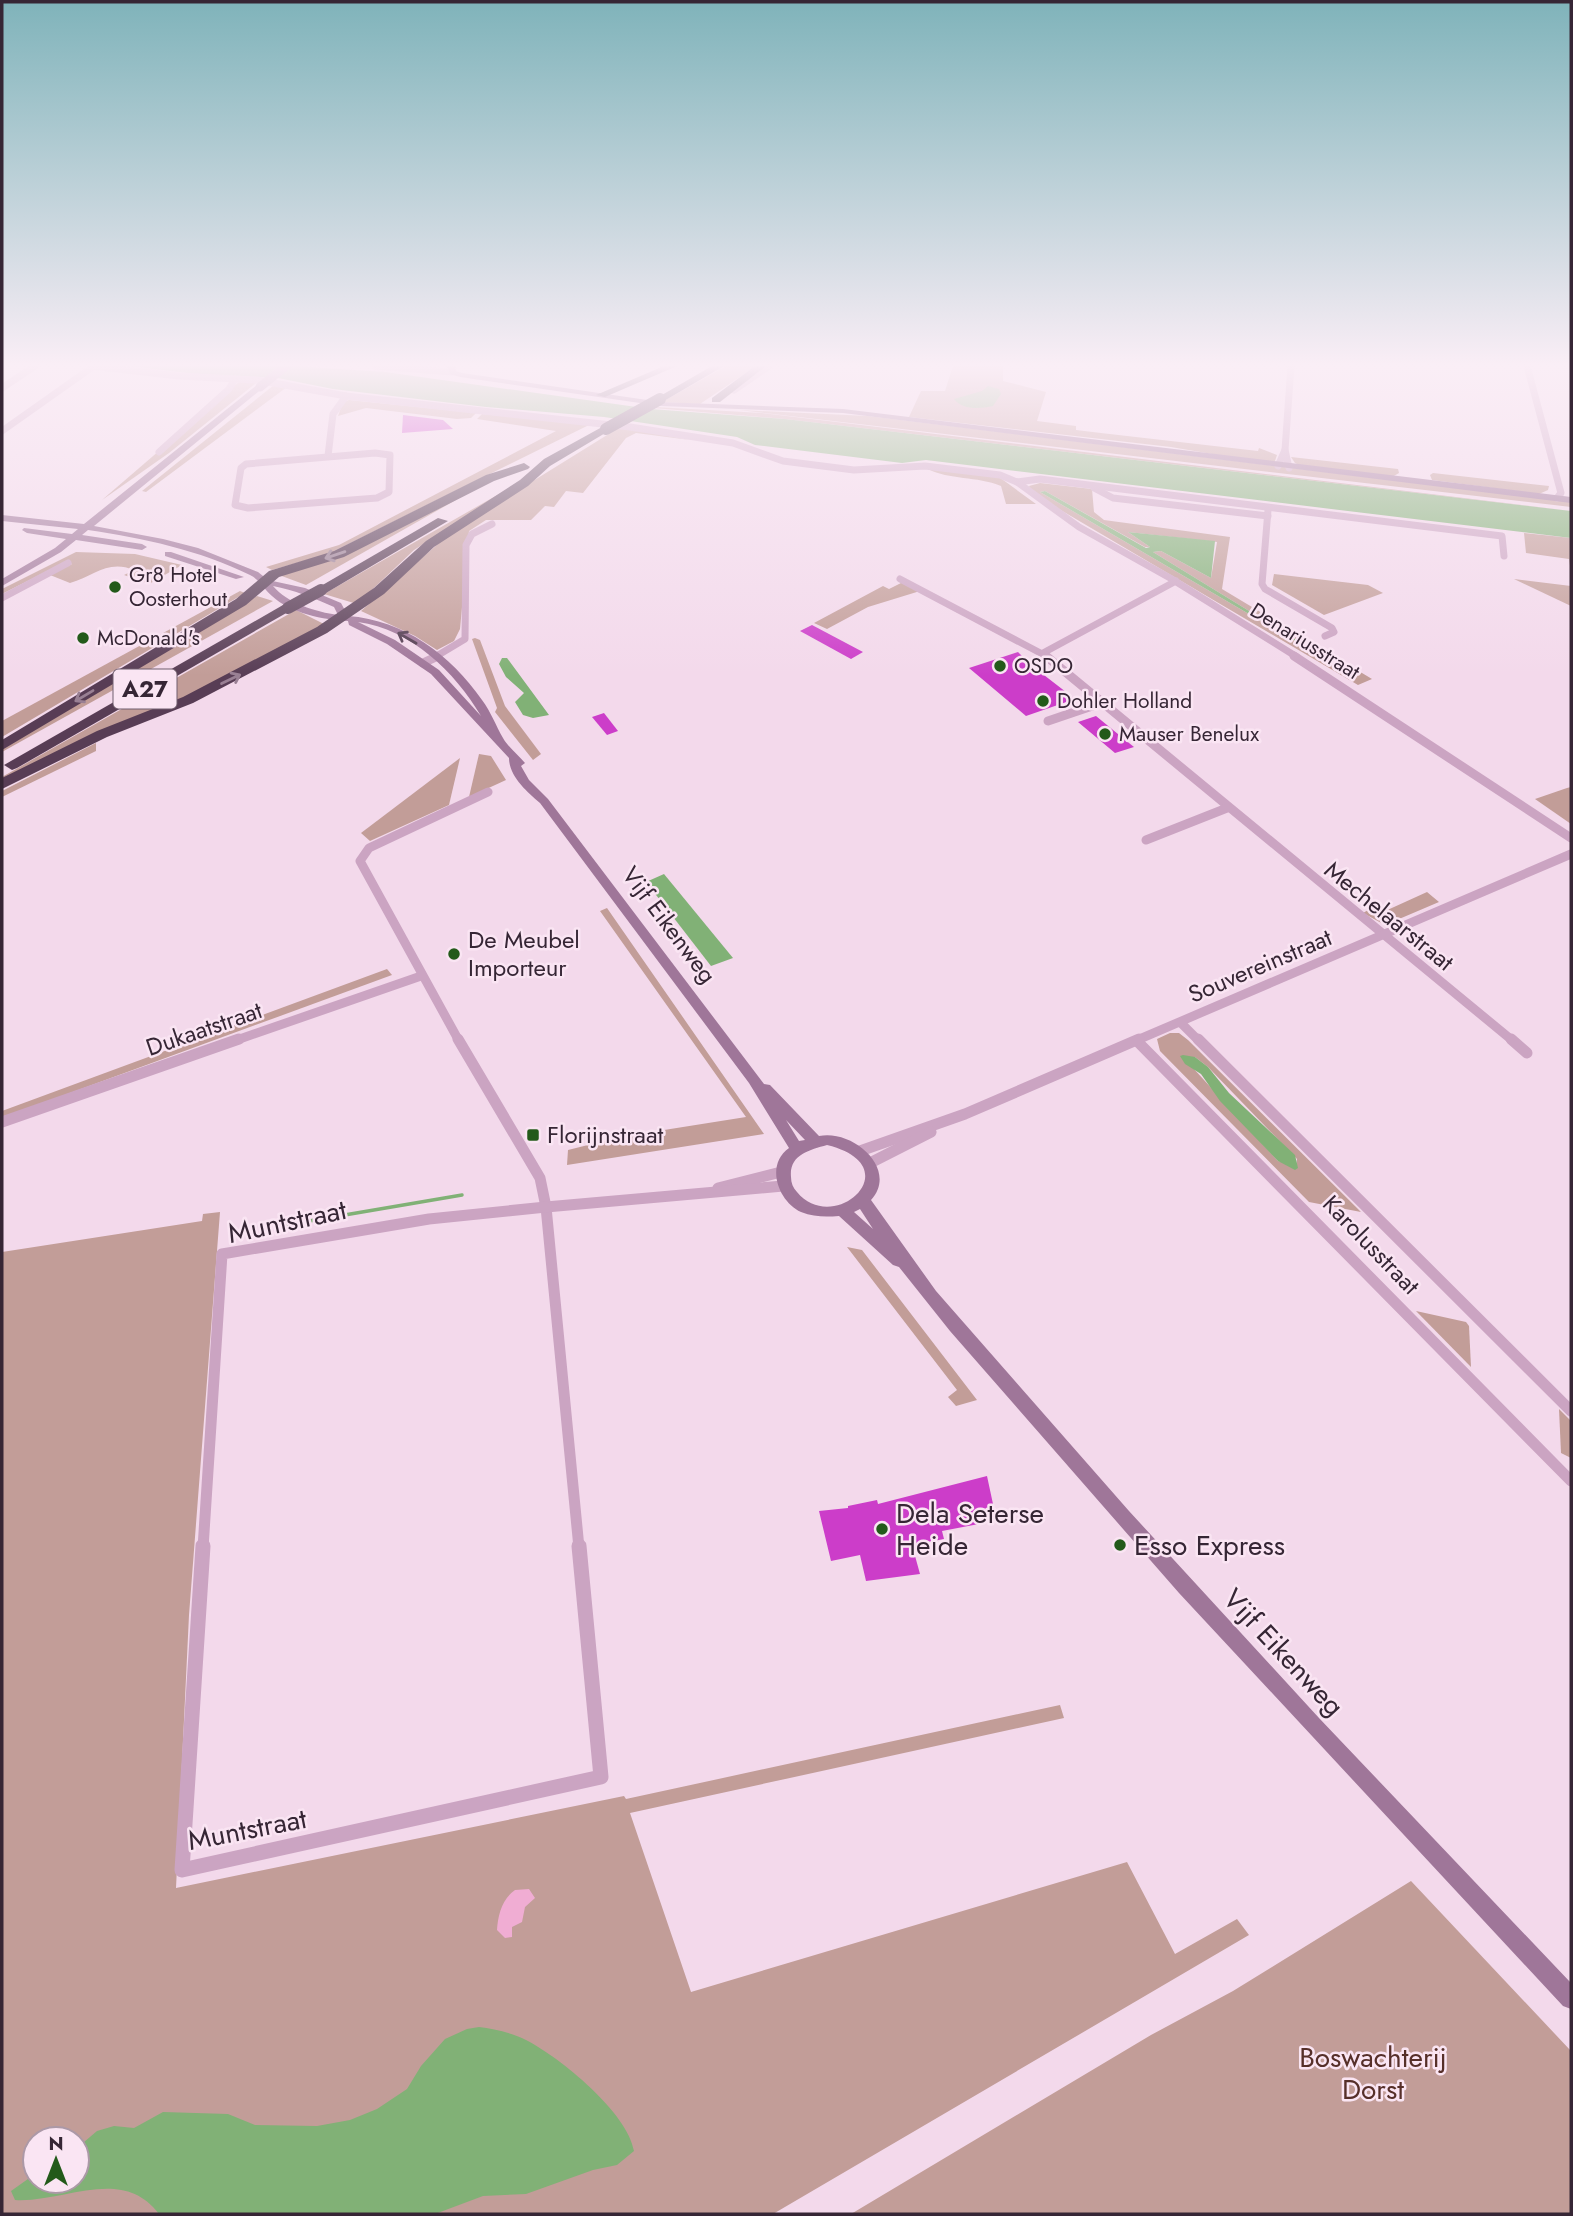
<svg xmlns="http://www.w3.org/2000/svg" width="1573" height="2216" viewBox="0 0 1573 2216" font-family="Jost,sans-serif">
<rect width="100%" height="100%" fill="#f3d9eb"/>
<g fill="#c29d98" fill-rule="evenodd">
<path d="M726,366H756L700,404L662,402Z"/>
<path d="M953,366H1003V381L1046,392L1037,421L1076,426V430L1101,433L1258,451L1259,448L1277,455L1275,461L1265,463L1171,447L909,417L921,391H945Z"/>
<path d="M239,382L256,383L169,453L102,500Z"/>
<path d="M274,385L287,387L146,492L142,491Z"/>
<path d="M349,400L476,413L471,418L457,419L366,408L338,416L343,402Z"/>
<path d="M655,407L762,413L1571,511L785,419L653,408Z"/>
<path d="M739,410L868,416L1571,502V507Z"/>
<path d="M482,414L591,424L328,554L272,570L266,567L339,545L556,431L477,419Z"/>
<path d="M620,427L690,440L636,433L626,438L583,493L566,491L554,507L545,506L531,520H486L469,531L460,629L454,641L437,650L415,636L361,611L454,530Z"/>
<path d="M1291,457L1398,469L1399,473L1392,477L1303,467L1295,463Z"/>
<path d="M928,469L999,477L1036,504H1006L1001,486C977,476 949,480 928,469Z"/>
<path d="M1433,473L1549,486L1548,490L1539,494L1432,480L1430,475Z"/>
<path d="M1040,483L1092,489L1094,512L1104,520L1230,537L1222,589L1372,679L1358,685L1047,502L1032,492L1029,486ZM1045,491L1145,547H1150L1128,532L1217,542L1211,578L1161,551L1153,552L1362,680L1040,492Z"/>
<path d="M513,486L414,550L357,604L324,594Z"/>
<path d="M470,492L306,585L279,575L295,568Z"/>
<path d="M1524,533L1571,538V572L1569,559L1526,553Z"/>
<path d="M76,552L135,554L182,565L149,584L124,575L134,570C108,559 94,576 70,583L50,575L72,564L67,561L2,594V589Z"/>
<path d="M1274,574L1368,585L1383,593L1324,615L1272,585Z"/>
<path d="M1514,579L1571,586V606Z"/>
<path d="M903,582L920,591L868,607L827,629L814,623L883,586L889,589Z"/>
<path d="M240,591L245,593L2,737V721Z"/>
<path d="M257,596L273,601L2,752V748Z"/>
<path d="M296,610L324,624L191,695L89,738L2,783V777Z"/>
<path d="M475,638L480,640L505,706L541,754L533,760L495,712L497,708L472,639Z"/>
<path d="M96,743V751L2,797V791Z"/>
<path d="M479,754L491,756L506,780L469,797Z"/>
<path d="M460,758L449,805L370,841L361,833Z"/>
<path d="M1571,787V824L1535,799L1567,788Z"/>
<path d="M1427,892L1439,902L1385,925L1363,913L1375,906L1383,912Z"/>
<path d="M607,908L764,1134L567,1165L568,1150L620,1137L746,1117L600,911Z"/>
<path d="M387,969L392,975L2,1118V1111Z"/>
<path d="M1170,1033H1179L1188,1040L1361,1212L1309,1202L1160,1051L1157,1039ZM1183,1057H1195L1208,1067L1297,1159L1296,1166L1278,1161Z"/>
<path d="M220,1212L189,1615L176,1888L624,1796L626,1799L1060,1705L1064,1718L630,1813L691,1992L1127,1862L1175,1954L1237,1919L1249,1935L773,2214H2V1252L202,1221L203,1214ZM35,2139H77V2181H35Z"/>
<path d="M847,1247L862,1250L977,1400L956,1406L948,1397L957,1390Z"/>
<path d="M1416,1311L1466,1322L1469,1326L1471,1367Z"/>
<path d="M1559,1409L1571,1421V1458L1561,1453Z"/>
<path d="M1411,1881L1571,2051V2214H851L1151,2035L1233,1991Z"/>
</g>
<path fill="#f0add3" d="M515,1890L529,1889L535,1898L525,1907L522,1922L512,1927V1937L505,1938L497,1930C498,1915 502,1899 515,1890Z"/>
<g fill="#81b176">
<path d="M129,366H294L385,372L651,409L785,419L1571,511V538L926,460L902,463L755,445L737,437L604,417L486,407L333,389L278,378L203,375Z"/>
<path d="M988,386L999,389L1001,394L993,406C980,409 962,410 954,399L982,391Z"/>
<path d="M1045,491L1146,548L1150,547L1128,532L1215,541L1211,578L1161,551L1153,552L1362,680L1040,492Z"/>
<path d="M502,658H507L549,715L533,718L523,715L515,702L524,693L506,677L499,664Z"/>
<path d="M664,874L733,958L711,966L646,882Z"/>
<path d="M1183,1055L1195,1057L1208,1067L1229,1093L1295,1155L1298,1168L1295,1170L1278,1161L1220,1101L1201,1074L1185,1064L1180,1056Z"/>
<path d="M479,2027C494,2029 513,2033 526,2040C561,2058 628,2113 634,2151L617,2165L593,2170L526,2194L483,2196L435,2214H159C122,2165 65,2203 15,2200L11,2191L35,2174V2181H77V2148L97,2131L114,2126L134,2128L163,2112L228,2114L255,2125L317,2126L350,2120L377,2109L407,2089L421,2066L445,2039L467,2029Z"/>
</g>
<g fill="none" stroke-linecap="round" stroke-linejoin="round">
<path stroke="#81b176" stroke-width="3.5" d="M280,1226L462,1195"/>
</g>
<g fill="#cc3dc9">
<path d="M403,415L443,420L453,429L402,433Z"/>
<path d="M812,625L863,652L851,659L800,631Z"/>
<path d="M1018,652L1031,665L1075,699L1026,716L969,668Z"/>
<path d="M604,713L618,731L607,735L592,717Z"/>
<path d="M1096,716L1124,739L1134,747L1115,753L1078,722Z"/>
<path d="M987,1476L993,1504L990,1510L981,1512L984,1523L942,1531L944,1539L912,1545L920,1574L866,1581L860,1555L831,1561L819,1511L848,1508V1506L877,1500L878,1504Z"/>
</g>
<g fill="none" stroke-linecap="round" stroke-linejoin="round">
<g stroke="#cba4c2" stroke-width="7">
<path d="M91,366L179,376L257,380L346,396L630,427L733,443L783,461L854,470L925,466L1000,475L1017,482L1040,479L1502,536L1504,556"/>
<path d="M375,366L453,372"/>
<path d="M1527,366L1561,493L1557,498"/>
<path d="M2,388L35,366"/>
<path d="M734,390L769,366"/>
<path d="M2,431L94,366"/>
<path d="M1285,450L1291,366"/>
<path d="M159,452L229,389L235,379"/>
<path d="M375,453L390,455L389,492L377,498L248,508L235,505L241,468L246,464Z"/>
<path d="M328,456L333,414L346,396"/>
<path d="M1278,466L1285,450L1289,468"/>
<path d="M1017,482L1079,527L1170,578L1297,657"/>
<path d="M1094,488L1113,498L1268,516"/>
<path d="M1268,510L1262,584L1265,589L1332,628L1334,632L1325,636"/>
<path d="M900,579L1048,657"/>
<path d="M2,598L68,563"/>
<path d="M1043,653L1176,581"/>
<path d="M435,657L465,639L466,545L472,534L492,524"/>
</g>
<g stroke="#cba4c2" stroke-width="9">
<path d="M1046,656L1513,1041"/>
<path d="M1294,656L1571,838"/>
<path d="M423,663L438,656"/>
<path d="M1048,721L1101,703"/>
<path d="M1146,840L1227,808"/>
<path d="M1181,1023L1199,1041"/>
<path d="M234,1041L421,976"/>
<path d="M459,1041L360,861L369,848L488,792"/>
<path d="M1135,1041L1571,854"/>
</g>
<g stroke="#cba4c2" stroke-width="11">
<path d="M458,1039L540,1178L546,1207"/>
<path d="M1198,1039L1571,1411"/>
<path d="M1511,1039L1527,1053"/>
<path d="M1137,1041L1571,1481"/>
<path d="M2,1122L239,1039"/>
<path d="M860,1151L965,1114L1139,1039"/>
<path d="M870,1163L931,1132"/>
<path d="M718,1188L781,1172"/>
<path d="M546,1207L579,1548"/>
<path d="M546,1207L783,1186"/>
<path d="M203,1548L222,1254L429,1219L546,1207"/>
</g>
<path stroke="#cba4c2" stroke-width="15" d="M203,1546L182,1870L601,1777L579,1546"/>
<g fill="#9f7699" fill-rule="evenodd">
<path d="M447,366H455L456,371L462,373L661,402L843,409L1571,497V503L843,413L661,406L460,377L450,374Z"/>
<path d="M257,385L264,387L94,526L163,539L198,548L258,572L268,580L305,588L341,603L348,616C404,620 451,655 482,700C491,712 496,726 503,738C508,747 518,755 525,763L521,766L529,780L548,799L764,1084L770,1085L819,1136C853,1129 899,1169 871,1200L936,1291L1129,1511L1319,1718L1571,1983V2009L1563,2006L1179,1593L950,1331L899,1267L893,1265L839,1216C825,1217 814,1217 801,1212C778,1201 765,1165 789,1148L749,1083L540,803C527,792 509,776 509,758L431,674L387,644L349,625L348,621C324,620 290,613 272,596C263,588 260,580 250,575C199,550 143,538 88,530L82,535L142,544L147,547L142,550L76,540L61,552L2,586V579L55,548L66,539L27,533L22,530L24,528L72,534L78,529L2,521V515L84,524ZM273,586C294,590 314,598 334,607L338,615C316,612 287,603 273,586ZM358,622C411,629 455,672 481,716L439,670L395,640ZM786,1120L805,1140L799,1141ZM827,1145C912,1166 834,1237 797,1192C793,1188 791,1183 791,1177C789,1155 809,1150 827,1145ZM860,1209L873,1229L854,1212Z"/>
<path d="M165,552H171L244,577L236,579L165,556Z"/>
</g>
<g fill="#583d55" fill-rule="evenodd">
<path d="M664,366H677L605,397L596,395Z"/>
<path d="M712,366H724L664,401L655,399Z"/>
<path d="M755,366H766L720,402H712V398Z"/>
<path d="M602,427L612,429L550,466L528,486L434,547L384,594L327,633L193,703L107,737L2,789V778L97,731L183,697L317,627L374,588L426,541L520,480L544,459Z"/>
<path d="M524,463L530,467L528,469L494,481L344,557L279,577L246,605L2,750V740L236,599L269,571L334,551L486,475Z"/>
<path d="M438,518L448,521L326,593L314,590Z"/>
<path d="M283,605L295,608L17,768L12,770L4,765Z"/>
</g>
<path stroke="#9f7699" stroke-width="9" d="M260,387L286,366"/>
<g stroke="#583d55" stroke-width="12">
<path d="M606,429L660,399"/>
<path d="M288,608L321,590"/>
</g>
</g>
<defs><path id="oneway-shaft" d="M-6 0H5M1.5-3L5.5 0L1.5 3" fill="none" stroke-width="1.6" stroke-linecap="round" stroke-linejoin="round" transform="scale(1.75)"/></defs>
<g stroke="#998094">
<use href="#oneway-shaft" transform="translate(335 555) rotate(161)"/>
<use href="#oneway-shaft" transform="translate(231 679) rotate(-26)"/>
<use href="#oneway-shaft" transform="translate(84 696) rotate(149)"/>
</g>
<use stroke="#503a4e" href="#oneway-shaft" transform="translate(407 638) rotate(-150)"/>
<linearGradient id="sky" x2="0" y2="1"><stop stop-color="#7fb3ba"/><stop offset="0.54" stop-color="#faeef6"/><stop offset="1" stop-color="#faeef6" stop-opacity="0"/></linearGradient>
<rect width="1573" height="676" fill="url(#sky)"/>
<g fill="#235a1a" stroke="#fae5f3" stroke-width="2.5">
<circle cx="115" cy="587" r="7"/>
<circle cx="83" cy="638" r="7"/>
<circle cx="1000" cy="666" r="7"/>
<circle cx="1043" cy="701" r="7"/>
<circle cx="1105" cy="734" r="7"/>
<circle cx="454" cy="954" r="7"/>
<rect x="526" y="1128" width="14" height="14" rx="3.5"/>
<circle cx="882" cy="1529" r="7"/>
<circle cx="1120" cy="1545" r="7"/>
</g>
<g text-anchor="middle" stroke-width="5" stroke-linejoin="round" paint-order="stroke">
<g font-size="21" fill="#362635" stroke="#fae5f3" text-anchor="start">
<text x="129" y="582">Gr8 Hotel<tspan x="129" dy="24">Oosterhout</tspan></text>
<text x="97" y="645">McDonald's</text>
<text x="1014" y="673">OSDO</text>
<text x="1057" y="708">Dohler Holland</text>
<text x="1119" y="741">Mauser Benelux</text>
</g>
<g font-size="21" fill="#362635" stroke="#fae5f3">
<text transform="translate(1305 641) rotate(32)" y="7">Denariusstraat</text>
</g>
<rect fill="#fae5f3" stroke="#715f6e" stroke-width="2" x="113.5" y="669.5" width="63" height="39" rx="5"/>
<g font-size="23" font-weight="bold" fill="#362635">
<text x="145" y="697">A27</text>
</g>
<g font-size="24" fill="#362635" stroke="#fae5f3">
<text transform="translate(1389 916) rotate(39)" y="8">Mechelaarstraat</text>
<text transform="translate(669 925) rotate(53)" y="8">Vijf Eikenweg</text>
<text transform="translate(1260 966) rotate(-23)" y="8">Souvereinstraat</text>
<text transform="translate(204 1029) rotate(-19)" y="8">Dukaatstraat</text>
<text transform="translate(1371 1245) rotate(46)" y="8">Karolusstraat</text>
</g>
<g font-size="24" fill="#362635" stroke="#fae5f3" text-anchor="start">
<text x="468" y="948">De Meubel<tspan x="468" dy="28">Importeur</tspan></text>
<text x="547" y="1143">Florijnstraat</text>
</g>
<g font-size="28" fill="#362635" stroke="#fae5f3">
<text transform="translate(287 1221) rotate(-12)" y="10">Muntstraat</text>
<text transform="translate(1284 1652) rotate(47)" y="10">Vijf Eikenweg</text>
<text transform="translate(247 1829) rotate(-11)" y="10">Muntstraat</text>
</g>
<g font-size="28" fill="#362635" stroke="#fae5f3" text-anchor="start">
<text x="896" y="1523">Dela Seterse<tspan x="896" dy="32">Heide</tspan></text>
<text x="1134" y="1555">Esso Express</text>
</g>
<g font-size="28" fill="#562f29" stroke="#fae5f3">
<text x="1373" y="2067">Boswachterij<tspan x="1373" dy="32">Dorst</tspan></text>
</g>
</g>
<rect width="1573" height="2216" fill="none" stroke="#362635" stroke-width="7"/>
<g transform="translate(56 2160)"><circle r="33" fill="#fae5f3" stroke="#ac99a7" stroke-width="2"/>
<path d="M0-5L12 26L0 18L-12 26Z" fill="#235a1a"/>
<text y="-10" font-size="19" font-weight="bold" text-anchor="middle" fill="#362635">N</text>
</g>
</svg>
